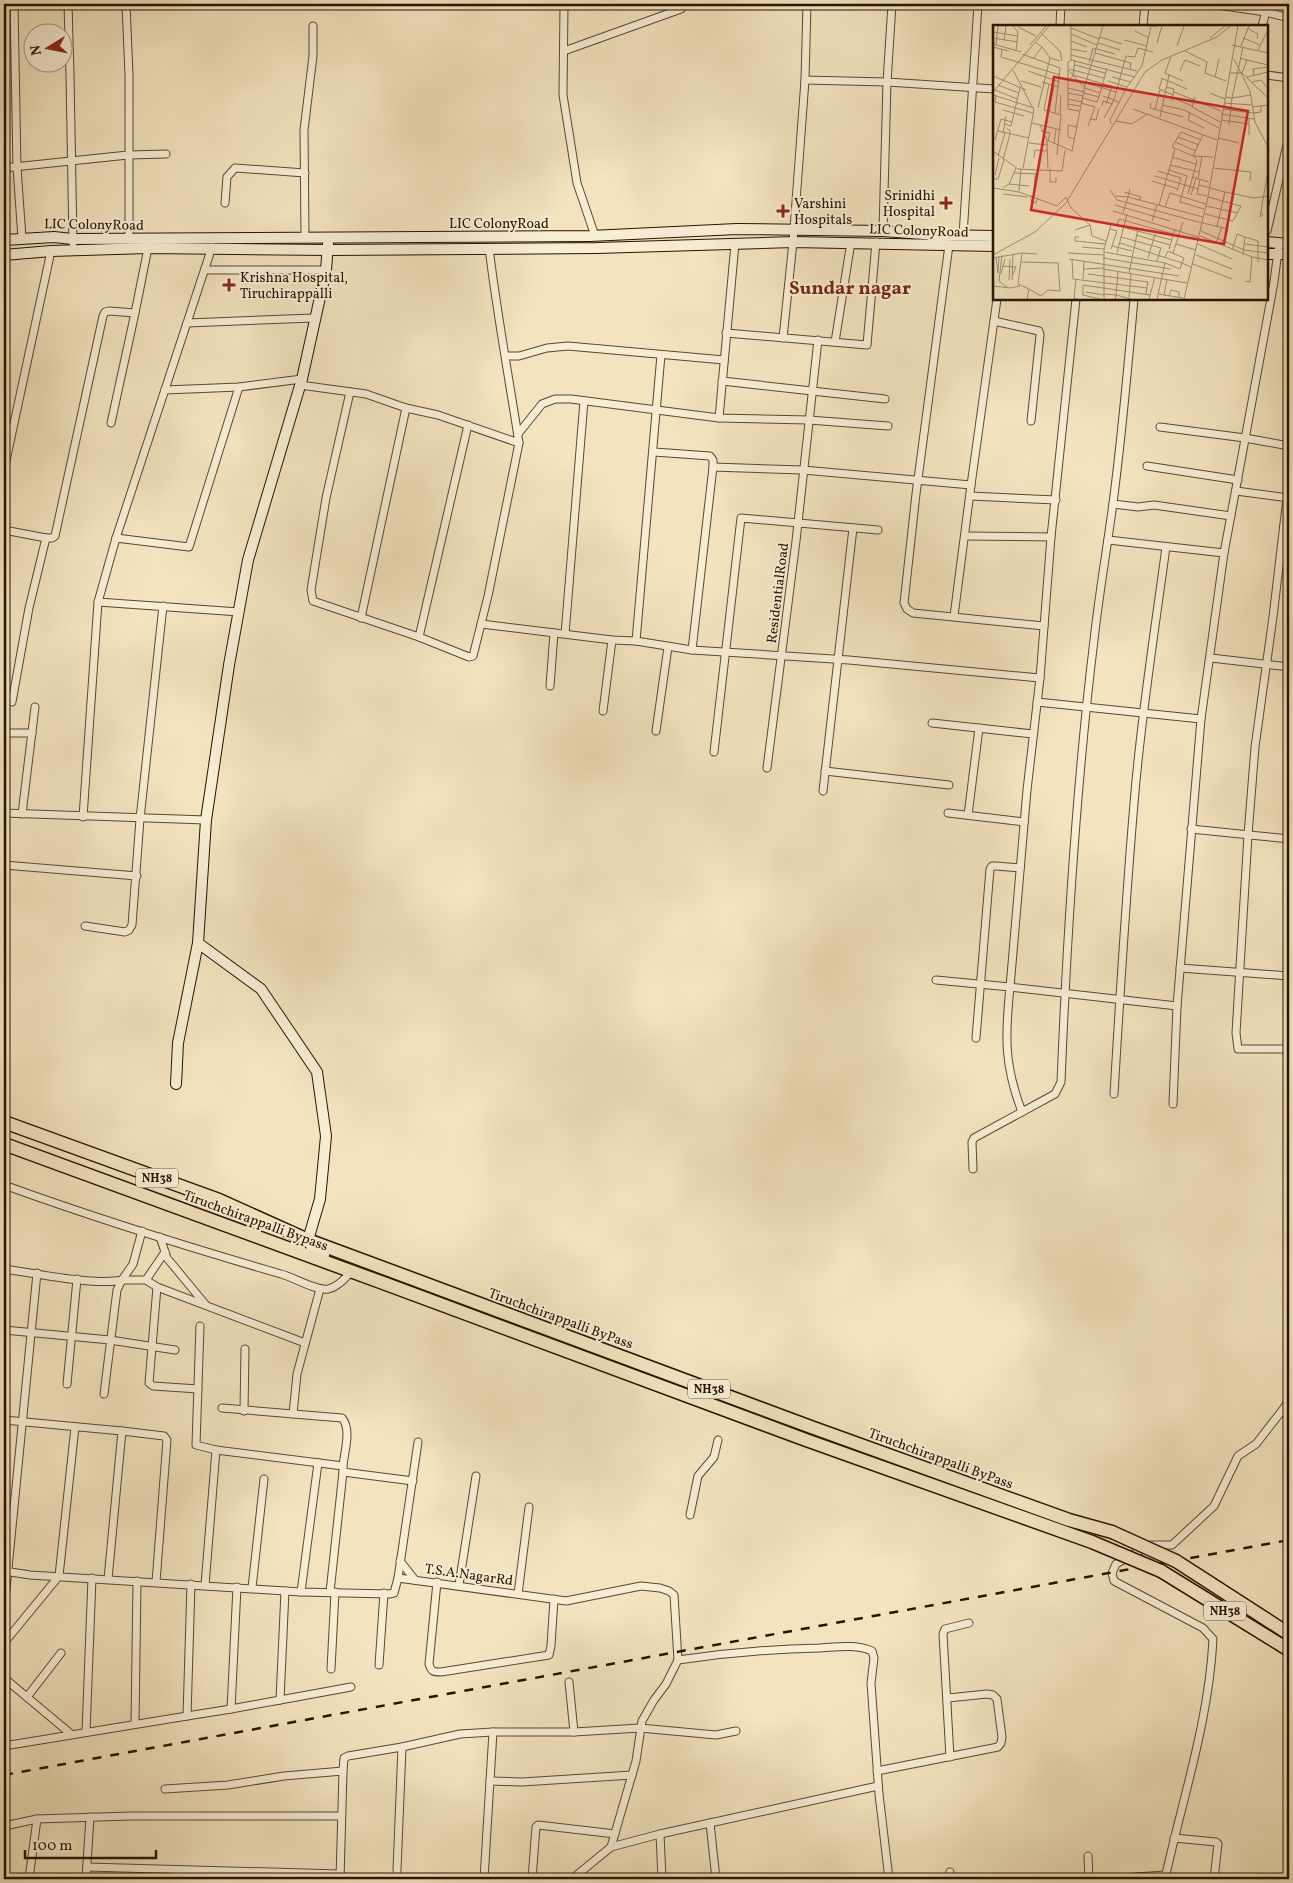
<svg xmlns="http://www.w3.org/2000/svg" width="1293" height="1883" viewBox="0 0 1293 1883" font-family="Vollkorn,serif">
<rect width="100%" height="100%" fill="#f3e3bf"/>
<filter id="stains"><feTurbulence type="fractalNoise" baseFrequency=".004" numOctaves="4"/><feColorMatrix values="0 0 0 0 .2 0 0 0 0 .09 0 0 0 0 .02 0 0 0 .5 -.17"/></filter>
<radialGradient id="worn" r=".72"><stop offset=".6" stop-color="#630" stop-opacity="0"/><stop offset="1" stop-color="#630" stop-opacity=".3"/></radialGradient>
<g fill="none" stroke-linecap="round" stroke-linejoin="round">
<defs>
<g id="street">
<path d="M14,4L17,168L22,238"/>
<path d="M68,4L70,75L73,243"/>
<path d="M126,4L129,75V239"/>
<path d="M564,4L563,95L577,183L595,236"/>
<path d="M807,4L805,80L887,82L994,89"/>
<path d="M1210,4L1266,12L1289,18"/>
<path d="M1060,26L1061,4"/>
<path d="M1143,26L1145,4"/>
<path d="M1262,26L1268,4"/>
<path d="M564,51L681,9"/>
<path d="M1267,75L1289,78"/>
<path d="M4,168L128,155L166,154"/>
<path d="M225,203L227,177L235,168L305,173"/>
<path d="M883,231L887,82L892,4"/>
<path d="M1267,231L1289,136"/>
<path d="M963,235L978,4"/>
<path d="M305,237L304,130L313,56V26"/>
<path d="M949,245L916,494L904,603L907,609L913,613L1044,626"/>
<path d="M205,270H326"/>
<path d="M1076,299L1051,537L1040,678L1027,790L1010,987L1177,1006"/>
<path d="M994,321L1039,331L1040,335L1031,421"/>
<path d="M187,323L314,318"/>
<path d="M726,333L867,345L876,242"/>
<path d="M783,338L793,242L805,80"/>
<path d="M835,342L851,242"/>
<path d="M506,356H519L547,348L568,346L724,360"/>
<path d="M722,381L885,399"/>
<path d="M300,385L366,394L406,408L438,415L519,443C509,378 497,314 489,248"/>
<path d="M165,390L239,387L302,379"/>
<path d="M350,392L326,498L311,590L313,601L419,637L469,657L473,656L488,596L519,443"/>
<path d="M719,418L735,244"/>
<path d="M111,423L135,313"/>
<path d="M1160,427L1245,438L1289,446"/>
<path d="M518,434L542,404L555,399H571L719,418L809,420L888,426"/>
<path d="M654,452L710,456L713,460V467"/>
<path d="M1147,466L1238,480"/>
<path d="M4,470L51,251"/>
<path d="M1236,491L1289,498"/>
<path d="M970,496L1056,500"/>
<path d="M1287,498L1273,617L1255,747L1248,835L1236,1033L1238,1049H1289"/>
<path d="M1113,504L1138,507L1154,505L1231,516"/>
<path d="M4,530L46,538H52L55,536L103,316L105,312L109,311L135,313L148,248"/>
<path d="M965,536L1051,537"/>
<path d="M116,538L189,547L239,387"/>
<path d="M1108,540L1224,553"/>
<path d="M98,602L239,612"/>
<path d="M954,616L971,485"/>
<path d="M361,618L406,408"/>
<path d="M481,624L612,640L636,641L692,650L849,660L1040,678"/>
<path d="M565,634L584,401"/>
<path d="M419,637L468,425"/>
<path d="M636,641L661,355"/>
<path d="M692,650L713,467L803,470L971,485L997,299"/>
<path d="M1211,658L1289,667"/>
<path d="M550,686L554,633"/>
<path d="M12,702L29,608L46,538"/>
<path d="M1037,702L1201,719"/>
<path d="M603,711L612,640"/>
<path d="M932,723L1033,734"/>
<path d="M656,731L668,647"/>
<path d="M4,733H32"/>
<path d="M714,752L741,518L878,530"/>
<path d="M767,768L796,541L818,340"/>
<path d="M825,771L949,785"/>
<path d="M823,791L853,528"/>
<path d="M4,813L206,820"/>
<path d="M948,813L1024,822"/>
<path d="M22,814L35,707"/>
<path d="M968,815L979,728"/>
<path d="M83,817L98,602L116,538L212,247"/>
<path d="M1191,829L1289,839"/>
<path d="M4,865L137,876"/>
<path d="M85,926L125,932L129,930L132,925L140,819L163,606"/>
<path d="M1180,968L1289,976"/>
<path d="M936,980L1010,987C1005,1036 1004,1065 1022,1112"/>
<path d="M976,1038L990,869L992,866H996L1020,868"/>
<path d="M1114,1094C1120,994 1126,893 1135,792C1142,710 1155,629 1166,547"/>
<path d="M1173,1104L1177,1006L1201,719L1224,553L1274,282L1279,243"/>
<path d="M973,1169L972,1142L974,1138L1055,1094L1061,1082C1067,935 1076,787 1094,640C1099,594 1107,549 1113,503C1122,435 1128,367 1134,299"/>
<path d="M4,1185C95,1218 188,1247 281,1274C293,1277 316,1291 328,1289C338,1287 345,1278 352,1271"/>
<path d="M160,1237L167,1258L205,1304"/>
<path d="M4,1269C34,1273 95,1286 122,1280L117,1290L104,1394"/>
<path d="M122,1280H146L157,1287L305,1343"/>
<path d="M122,1280L133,1264L142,1231"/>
<path d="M146,1280L165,1252"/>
<path d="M157,1287L149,1383L153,1386L198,1389"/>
<path d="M200,1326L196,1445L216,1450"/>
<path d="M4,1330L110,1340L175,1350"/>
<path d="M67,1384L77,1279"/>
<path d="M222,1408L342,1418C352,1429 344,1453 343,1466"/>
<path d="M244,1411L245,1349"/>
<path d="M293,1414L297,1374L320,1289"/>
<path d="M4,1420L122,1431L108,1579"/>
<path d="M122,1431L164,1436L167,1440L156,1582"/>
<path d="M690,1515L698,1476L714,1457L718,1440"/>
<path d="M400,1561L415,1580"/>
<path d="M4,1571L30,1575L301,1592L389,1594L394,1593L398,1578L566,1601L641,1586L660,1588L669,1591L674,1595L678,1660L666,1684L654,1700L642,1721L636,1761L611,1847"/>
<path d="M398,1578L418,1442"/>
<path d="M437,1582L429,1664C431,1672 434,1672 441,1672L549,1655L551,1646L554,1599"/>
<path d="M205,1585L216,1450L343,1466V1472L413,1481"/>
<path d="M459,1585L476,1476"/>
<path d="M252,1588L264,1479"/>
<path d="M301,1592L318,1463"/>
<path d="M330,1592L343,1472"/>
<path d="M518,1594L529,1507"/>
<path d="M4,1609L37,1273"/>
<path d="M4,1643L59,1576L75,1427"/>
<path d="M678,1660C725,1653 772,1649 819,1648C838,1647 856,1644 872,1651L874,1658L871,1683L879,1794L889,1879"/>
<path d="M379,1665L384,1593"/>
<path d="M331,1669L335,1592"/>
<path d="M4,1678L71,1734"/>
<path d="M569,1682L574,1732"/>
<path d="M27,1697L61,1653"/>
<path d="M280,1700L351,1687"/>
<path d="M231,1709L280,1700L285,1591"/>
<path d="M187,1716L231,1709L237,1587"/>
<path d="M135,1724L137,1581"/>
<path d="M86,1732L92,1578"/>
<path d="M4,1746L187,1716L191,1584"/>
<path d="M950,1757L943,1634L945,1629L969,1623"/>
<path d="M877,1771L998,1747L1001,1743L1002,1737L997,1699L993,1695L987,1694L948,1698"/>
<path d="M490,1781L522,1782L632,1775"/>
<path d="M165,1789L228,1785L284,1776L343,1771"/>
<path d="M710,1823L716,1879"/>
<path d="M4,1826L37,1819L131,1816H341"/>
<path d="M660,1834L662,1879"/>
<path d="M1174,1838L1216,1842L1218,1844L1214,1879"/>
<path d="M1088,1856L1089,1879"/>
<path d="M87,1867L340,1874"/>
<path d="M397,1870L402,1747"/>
<path d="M950,1872L951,1879"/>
<path d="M29,1879L37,1819"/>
<path d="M86,1879L90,1817"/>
<path d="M340,1879L343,1771L344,1758L348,1756L402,1747L460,1734L493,1732H574L640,1728L716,1735L736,1731"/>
<path d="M484,1879L493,1732"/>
<path d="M532,1879L536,1827L538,1825L615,1834"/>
<path d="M572,1879L611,1847L660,1834L878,1786"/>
<path d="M762,1879L773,1878"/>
<path d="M1104,1879L1166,1875"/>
<path d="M1165,1879C1182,1800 1209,1721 1213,1639L1203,1628L1114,1581L1112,1573L1116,1564L1150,1545H1172L1214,1506L1238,1456L1256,1444L1284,1408L1289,1399"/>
</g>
<g id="secondary">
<path d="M4,240L54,237L72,239L590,236L737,229L883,231L937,235L994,236"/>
<path d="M1267,242L1289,244"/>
<path d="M1267,254H1289"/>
<path d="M4,255L51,251L148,248L328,250L597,248L793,242L994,246"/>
<path d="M198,943L261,989L317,1072L326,1136L320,1199L308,1240L314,1251L324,1255"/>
<path d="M176,1084L178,1043L198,943L206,820L229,665L248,560L302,379L326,270L328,244"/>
</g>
<g id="highway">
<path d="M4,1122L219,1200L308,1240L811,1427L1069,1520L1112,1532"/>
<path d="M4,1144L386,1284L806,1440L1092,1542"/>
<path d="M1176,1561L1289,1634"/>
<path d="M1161,1571L1289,1650"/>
</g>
</defs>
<use href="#street" stroke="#594730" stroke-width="9"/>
<use href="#secondary" stroke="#261301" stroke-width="12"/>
<use href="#highway" stroke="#261301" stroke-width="15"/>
<use href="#street" stroke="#f7edd5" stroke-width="7"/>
<use href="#secondary" stroke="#f7edd5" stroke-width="10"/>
<use href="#highway" stroke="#f3e3bf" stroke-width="12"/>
<path stroke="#261301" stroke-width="2.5" stroke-dasharray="9 9" stroke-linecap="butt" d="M4,1775L1289,1540"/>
<defs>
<g id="highway-bridge">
<path d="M1112,1532L1176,1561"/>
<path d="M1092,1542L1161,1571"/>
</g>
</defs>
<use href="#highway-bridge" stroke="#261301" stroke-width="15" stroke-linecap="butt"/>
<use href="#highway-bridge" stroke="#f3e3bf" stroke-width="12"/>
</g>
<g fill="#8f2418" stroke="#f7edd5" stroke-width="2">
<path d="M943.5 195.5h5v5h5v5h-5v5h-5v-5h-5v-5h5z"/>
<path d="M780.5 203.5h5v5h5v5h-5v5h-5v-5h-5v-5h5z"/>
<path d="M226.5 277.5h5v5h5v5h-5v5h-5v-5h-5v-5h5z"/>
</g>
<g text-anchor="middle" stroke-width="4" stroke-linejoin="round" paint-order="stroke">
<g fill="#f7edd5" stroke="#655441" stroke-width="1">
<rect x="136" y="1168.5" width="42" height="19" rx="4"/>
<rect x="688" y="1379.5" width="42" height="19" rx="4"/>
<rect x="1204" y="1601.5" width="42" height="19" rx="4"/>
</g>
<g font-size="12" font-weight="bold" fill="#261301">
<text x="157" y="1182">NH38</text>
<text x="709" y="1393">NH38</text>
<text x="1225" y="1615">NH38</text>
</g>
<g font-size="14" fill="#261301" stroke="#f7edd5" text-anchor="start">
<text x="935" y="200" text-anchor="end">Srinidhi<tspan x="935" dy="16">Hospital</tspan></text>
<text x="794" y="208">Varshini<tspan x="794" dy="16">Hospitals</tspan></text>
<text x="240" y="282">Krishna Hospital,<tspan x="240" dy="16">Tiruchirappalli</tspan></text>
</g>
<g font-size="14" fill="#261301" stroke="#f7edd5">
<text x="499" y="228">LIC ColonyRoad</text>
<text transform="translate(94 224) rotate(1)" y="5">LIC ColonyRoad</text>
<text transform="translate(919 230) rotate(2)" y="5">LIC ColonyRoad</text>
<text transform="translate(777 593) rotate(-83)" y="5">ResidentialRoad</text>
<text transform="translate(256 1220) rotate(20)" y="5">Tiruchchirappalli Bypass</text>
<text transform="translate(561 1318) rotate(20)" y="5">Tiruchchirappalli ByPass</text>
<text transform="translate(941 1458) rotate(20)" y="5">Tiruchchirappalli ByPass</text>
<text transform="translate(469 1574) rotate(8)" y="5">T.S.A.NagarRd</text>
</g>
<g font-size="19" font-weight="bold" fill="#7a1f14" stroke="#f7edd5">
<text x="850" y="294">Sundar nagar</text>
</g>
</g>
<g transform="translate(993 25)">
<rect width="275" height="275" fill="#f3e3bf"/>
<path fill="none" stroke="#a19073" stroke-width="1" d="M20,1L25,7L23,26M78,1V35L142,52M25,2L43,11M78,3L106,14M254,3L265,9L264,14M142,6L156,13M0,7L25,11M49,9L67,26L69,36M78,9L104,20M107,12L129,19M0,13L25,17M217,13L232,1M250,13L267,20M131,15L154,21M11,16L13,1M78,16L94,22M105,18L127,25M164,18L169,1M0,19L28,27M3,20L5,1M37,20L53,1M239,20L275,28M184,21L191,1M248,21L256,1M0,22L16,26M49,22L57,33L67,36M250,22L239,73L258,70M78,24L94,27M9,25L8,32L67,50M265,25L275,5M192,26L214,37L212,48L233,56M102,28L138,38L137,44M29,29L67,43L62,88M78,30L144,46M178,32L172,48L190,56M247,33L254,35L249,48M40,34L49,22L43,18M241,34L257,66L262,97L275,122M78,35L75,37V74L89,77M254,35L275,40M96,38L100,23L122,29M82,40L112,48M76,44L111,53M20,45L41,85L30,143M75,45L92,63L107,68M35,46L67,57M187,46L192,35L207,41M237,48H249L275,73M80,50L125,63M261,50L260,44L275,42M0,51L33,65M119,52L138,57M222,52L226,34M254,52L275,47M168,53L194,64M169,54L166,64L180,70M76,55L80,51L82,35M28,56L48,62M87,56L123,67M115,56L134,62L149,41L158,1L164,2M49,57L66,62M259,57L268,55L275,64M56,59L51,85L68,90L64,130M5,60L26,68M173,62L181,64L179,76M75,63L91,67M2,65L24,74M0,67L56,1M181,67L228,86M75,68L90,71M91,68L106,72L114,43M217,68L232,74M0,70L41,83M3,71L2,77L40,88M110,71L121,75L133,31L142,32L145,23L160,27M202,72L199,82L227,97M233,72L239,73L236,100M89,73L104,77L106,72M75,74V79L87,81M183,74L199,81M88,78L102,82L95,101M158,78L157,83L190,92M231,78L259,80M75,79V84L86,86M113,79L119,61M169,80L191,85L226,103M109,81L110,76L120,79M259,82L275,80M45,83L57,33M140,84L224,115M162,84L167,65M230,84L260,88L268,87V82M10,85L31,91M56,86L61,61M197,88L195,95L211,103M67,89L68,70M228,89L261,94M167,92L176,50M111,93L121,75L126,78M98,94L103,95L106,83M228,95L256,99M123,96L139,99L154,89M39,98L68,105M12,99L18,101L27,63M118,99L117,95L134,62M47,100L54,115L55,144M5,106L36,113M48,106L57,108L55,116M10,108L13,91M210,110L200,131L220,132M256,110V94M185,112L206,120M225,113L246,118M81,114L75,112V100L84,102M2,115L8,94L19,97M54,115L79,126L92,60L110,1M182,117L203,126M36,118L54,120M61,119L63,104M0,126L25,144L69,146L72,125M5,131L12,108M200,131L179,122L188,107L208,115M179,132L203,139M41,133L42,125L55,126M10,135L17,109V105L14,104M177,140L206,147M220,143L258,147L257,156M57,144V157H63V152M176,145L194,151L187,177L211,184M165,146L188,153L184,166M21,148L45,149M2,150L6,133M162,151L205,164M199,152L216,157M0,154H5L11,135M205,154L209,131M207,154L204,169L214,171M159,156L185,164M16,159L36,161M206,160L232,167M0,163L26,167L64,181L73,172L78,183L97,200L99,211L113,216M10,163L16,159L23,143M117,165L124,175L209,198M26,166L28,144M131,167L148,172L147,175M10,169L35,172M195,169L204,136L201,131M38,170V176L43,178L45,173M198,170L203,153M122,171L135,172L137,164M41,172L42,149M122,180L177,196M166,180L182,124M213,181L245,188M172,182L177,168L213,179M120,186L205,212M268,187L270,190L267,192L275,146M130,188L135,172L210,192M212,189L240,196L248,181L215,172M159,196L164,180M210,198L235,204L229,220M124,200L126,194L180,209M224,201L232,167L261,173L275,171M117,204L124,206L118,224M82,205L97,200M208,206L251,225L275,228M143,210L177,220M207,211L259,232M86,212H82V216L112,219M128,212L168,223L164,236M127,218L189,238L191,233L175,226L172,232M223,218L229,202M183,219L203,225M205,219L239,234M252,219L275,222M119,221L139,226M89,222L111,224M176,224L182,204M239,225L244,209L252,212M111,227L172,238M29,228L44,229M75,228L111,230M124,228L134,189M180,228L190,197M0,230L42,207L73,178L152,47L169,35L224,12L237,1M9,230L6,256L15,263M203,230L239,244M250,230L252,212L265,216V237M3,232L5,248L6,231M0,233L29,228L25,259L36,264L34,274M110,233L178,244M155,233L162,209M76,234L186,251M79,234L80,254L154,263M28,237L65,238L67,266L55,265L48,271L36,264M200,239L239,254M9,241L23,242L19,251M91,244L110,243M110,244L194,258M136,248L145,204M8,249L12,234M95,249L155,257L153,269M83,254L81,273L84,274M90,254L91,236M16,255L17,234M19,255L20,229M252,256L257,257L259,232L275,235M90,260L157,270M90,260V270L107,274M0,261L17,263L27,261M93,267L111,270M111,269L123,270L125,247M165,269L190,273M171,270L174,254M176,271L178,265L186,267V272M136,272L138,248M111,274V225L118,199L179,215M122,274L123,270L138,274M156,274L162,252M164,274L172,238L187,244L189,238L198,242M191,274L215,172L245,1"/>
<path fill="#d62828" fill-opacity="0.15" stroke="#d62828" stroke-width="2.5" d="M61,52L255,86L231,219L38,185Z"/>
<rect width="275" height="275" fill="none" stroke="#261301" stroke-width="2.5"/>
</g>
<rect width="1293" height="1883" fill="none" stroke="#f3e3bf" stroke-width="20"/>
<rect x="5" y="5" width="1283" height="1873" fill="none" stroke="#261301" stroke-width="2.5"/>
<rect x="10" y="10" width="1273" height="1863" fill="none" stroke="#261301"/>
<g transform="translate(48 48) rotate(260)"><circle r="24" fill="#f7edd5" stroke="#a39680"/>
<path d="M0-4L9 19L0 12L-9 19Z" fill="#8f2418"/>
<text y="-8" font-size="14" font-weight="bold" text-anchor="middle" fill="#261301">N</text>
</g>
<path d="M25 1850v8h131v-8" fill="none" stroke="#261301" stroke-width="2.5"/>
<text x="32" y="1850" font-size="15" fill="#261301" stroke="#f7edd5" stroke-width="4" paint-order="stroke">100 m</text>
<rect width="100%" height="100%" filter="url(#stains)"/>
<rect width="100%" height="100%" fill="url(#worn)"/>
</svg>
